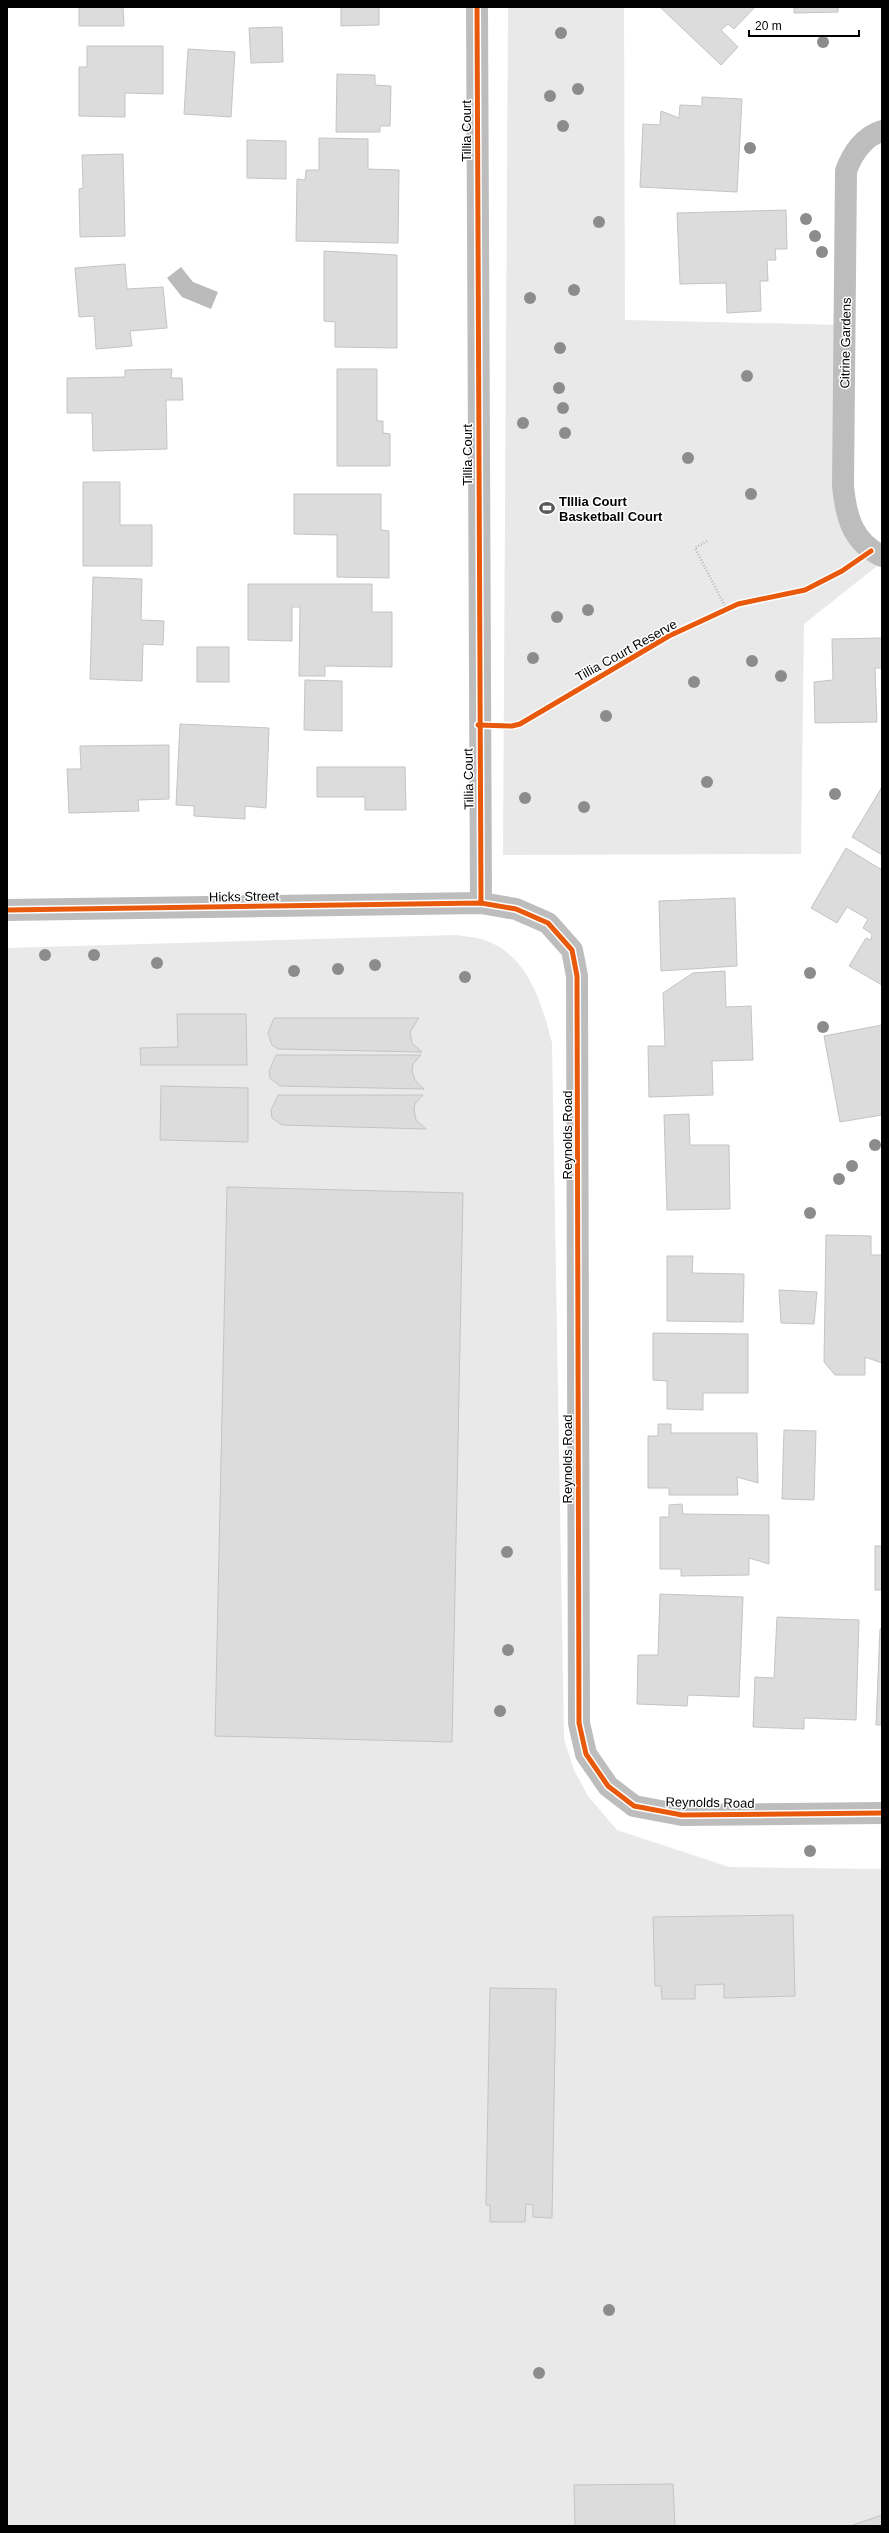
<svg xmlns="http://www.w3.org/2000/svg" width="889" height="2533" viewBox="0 0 889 2533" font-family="Arial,sans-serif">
<rect width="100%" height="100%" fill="#fff"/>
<g fill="#e9e9e9">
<path d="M508,7H624L625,320L845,325L843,486L882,562L804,624L801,854L503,855Z"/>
<path d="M457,935C467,937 478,937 487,941C529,957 542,1004 552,1043L564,1739L574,1770L588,1796L617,1830L729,1867L882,1869V2526H7V948Z"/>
</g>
<path fill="#bbb" d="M181,267L193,282L218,292L211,309L182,297L167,278Z"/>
<g fill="#dcdcdc" stroke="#c4c4c4">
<path d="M79,7H123L124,26H79Z"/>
<path d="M341,7H379V25L341,26Z"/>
<path d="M660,7H755L734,29L728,24L721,30L738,47L721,65Z"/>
<path d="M794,7H838V12L794,13Z"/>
<path d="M282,27L283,62L251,63L249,28Z"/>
<path d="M87,46H163V94L125,93V117L79,116V67H87Z"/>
<path d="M188,49L235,52L231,117L184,114Z"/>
<path d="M337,74L375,75V85L391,86L390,126H380V132H336Z"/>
<path d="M702,97L742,99L737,192L640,187L643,124L660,125L661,111L679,118L680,105L702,106Z"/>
<path d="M319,138L368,139V169L399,170L398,243L296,241L297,179L305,180L306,170H319Z"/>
<path d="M247,140L286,141V179L247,178Z"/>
<path d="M123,154L125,236L80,237L79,189L83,188L82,155Z"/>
<path d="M786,210L787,249H775L776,260H767L768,281H760L761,311L727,313L726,283L680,284L677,213Z"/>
<path d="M324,251L397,255V348L335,347V322L324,321Z"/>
<path d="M125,264L127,289L163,287L167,328L130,331L132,346L96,349L94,316L79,317L75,268Z"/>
<path d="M172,369L171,378H182L183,400H166L167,449L93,451L92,413H67V378L125,377V370Z"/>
<path d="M337,369H377V421H383V433L390,434V466H337Z"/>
<path d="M83,482H120V525H152V566H83Z"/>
<path d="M294,494H381V530L389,531V578L337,577V535L294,534Z"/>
<path d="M93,577L142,579L141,620L164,621L163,645L143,644L142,681L90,679Z"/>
<path d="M248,584H372V612H392V667L325,666V676H299L300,607H292V641L248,640Z"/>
<path d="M882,638V668H875L877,722L815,723L814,682L833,680L832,639Z"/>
<rect x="197" y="647" width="32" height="35"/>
<path d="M305,680L342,681V731L304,730Z"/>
<path d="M180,724L269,728L266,808L245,806V819L194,816V806L176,805Z"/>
<path d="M169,745V799L138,800L139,811L69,813L67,769H81L80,746Z"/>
<path d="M317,767H405L406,810H365V797H317Z"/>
<path d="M882,787V855L852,837Z"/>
<path d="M846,848L882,870V985L849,966L866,938L871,940L872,934L863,928L868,919L847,907L837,923L811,908Z"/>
<path d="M735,898L737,966L661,971L659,901Z"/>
<path d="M725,971L726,1007L751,1006L753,1060L712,1061L713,1095L649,1097L648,1046H665L663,993L693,973Z"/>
<path d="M177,1014H246L247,1065H141L140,1048L178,1047Z"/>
<path d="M274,1018H419L410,1032L412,1043L422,1052L278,1049L272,1045L268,1033Z"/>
<path d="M882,1025V1115L840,1122L824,1036Z"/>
<path d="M276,1055H421L413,1064L412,1070L415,1080L424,1089L280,1086L270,1078L269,1071Z"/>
<path d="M161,1086L248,1088V1142L160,1140Z"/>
<path d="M278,1095H423L415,1104L414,1109L416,1120L426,1129L282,1125L272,1118L271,1110Z"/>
<path d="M689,1114L690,1145H729L730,1209L667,1210L664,1115Z"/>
<path d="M227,1187L463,1193L452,1742L215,1736Z"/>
<path d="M826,1235L871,1236V1255H882V1363L865,1357V1375H835L824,1362Z"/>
<path d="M667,1256H693L692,1273L744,1274L743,1322L667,1321Z"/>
<path d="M779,1290L817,1292L814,1324L781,1323Z"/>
<path d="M653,1333L748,1334V1393H703V1410L667,1409V1381L653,1380Z"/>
<path d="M658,1424H671V1433H757L758,1483L737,1477L738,1495H669V1488H648V1436H658Z"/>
<path d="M784,1430L816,1431L814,1500L782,1499Z"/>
<path d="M682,1504L683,1514L769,1515V1564L749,1558V1575L681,1576V1569H660V1517H669V1505Z"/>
<rect x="875" y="1546" width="7" height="44"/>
<path d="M660,1594L743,1597L739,1697L688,1695L687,1706L637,1704L638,1655H658Z"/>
<path d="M777,1617L859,1620L856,1720L804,1718V1729L753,1727L755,1677L774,1678Z"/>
<path d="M880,1629H882V1725H876Z"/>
<path d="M793,1915L795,1996L724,1998V1984L695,1985V1999H662L661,1986H655L653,1917Z"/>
<path d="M490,1988L556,1989L552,2218L533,2217V2205L526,2204L525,2222H490V2205H486Z"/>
<path d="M673,2484L675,2526H575L574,2485Z"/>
<path d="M882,2515V2526H850Z"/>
</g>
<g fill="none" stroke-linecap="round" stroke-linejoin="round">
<path stroke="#b8b8b8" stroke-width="2.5" stroke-dasharray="1 2" stroke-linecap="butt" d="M707,541L695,548L727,610"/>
<g stroke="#bdbdbd" stroke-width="22">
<path d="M477,7L481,903"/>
<path d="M882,131C864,136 852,154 846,171L843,486C846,516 852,542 882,556"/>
<path d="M7,910L481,903L516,909L548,923L572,950L577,976L579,1723L586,1754L608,1786L634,1806L682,1815L882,1813"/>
</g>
<defs>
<g id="cycleway">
<path d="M477,7L481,903"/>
<path d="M478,725L512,726L520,724L669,636L738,604L805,590L842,571L871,551"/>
<path d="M7,910L481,903L516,909L548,923L572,950L577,976L579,1723L586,1754L608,1786L634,1806L682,1815L882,1813"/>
</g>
</defs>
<use href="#cycleway" stroke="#fff" stroke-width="8"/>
<use href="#cycleway" stroke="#e8590c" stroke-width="5"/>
</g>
<g fill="#8c8c8c">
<circle cx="561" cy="33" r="6"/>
<circle cx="823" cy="42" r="6"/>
<circle cx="578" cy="89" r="6"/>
<circle cx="550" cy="96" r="6"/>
<circle cx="563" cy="126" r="6"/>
<circle cx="750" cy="148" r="6"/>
<circle cx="806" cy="219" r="6"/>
<circle cx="599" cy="222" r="6"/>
<circle cx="815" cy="236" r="6"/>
<circle cx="822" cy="252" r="6"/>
<circle cx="574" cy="290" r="6"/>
<circle cx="530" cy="298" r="6"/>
<circle cx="560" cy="348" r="6"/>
<circle cx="747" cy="376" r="6"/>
<circle cx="559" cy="388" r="6"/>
<circle cx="563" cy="408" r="6"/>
<circle cx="523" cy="423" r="6"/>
<circle cx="565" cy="433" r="6"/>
<circle cx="688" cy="458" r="6"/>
<circle cx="751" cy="494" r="6"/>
<circle cx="588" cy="610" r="6"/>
<circle cx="557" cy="617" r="6"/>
<circle cx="533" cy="658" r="6"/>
<circle cx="752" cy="661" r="6"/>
<circle cx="781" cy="676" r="6"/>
<circle cx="694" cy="682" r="6"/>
<circle cx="606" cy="716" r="6"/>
<circle cx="707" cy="782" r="6"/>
<circle cx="835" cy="794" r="6"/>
<circle cx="525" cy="798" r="6"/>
<circle cx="584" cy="807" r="6"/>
<circle cx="45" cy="955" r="6"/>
<circle cx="94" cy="955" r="6"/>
<circle cx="157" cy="963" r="6"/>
<circle cx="375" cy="965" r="6"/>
<circle cx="338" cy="969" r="6"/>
<circle cx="294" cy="971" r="6"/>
<circle cx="810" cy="973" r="6"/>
<circle cx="465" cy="977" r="6"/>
<circle cx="823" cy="1027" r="6"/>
<circle cx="875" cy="1145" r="6"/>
<circle cx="852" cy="1166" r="6"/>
<circle cx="839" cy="1179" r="6"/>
<circle cx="810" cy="1213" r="6"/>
<circle cx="507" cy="1552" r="6"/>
<circle cx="508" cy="1650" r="6"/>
<circle cx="500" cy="1711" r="6"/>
<circle cx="810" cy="1851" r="6"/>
<circle cx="609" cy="2310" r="6"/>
<circle cx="539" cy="2373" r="6"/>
</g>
<defs>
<symbol id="stadium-bare" viewBox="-9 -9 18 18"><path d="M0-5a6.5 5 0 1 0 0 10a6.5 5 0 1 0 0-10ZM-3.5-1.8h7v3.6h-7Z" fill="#595959" stroke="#fff" stroke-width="2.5" paint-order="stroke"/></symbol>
</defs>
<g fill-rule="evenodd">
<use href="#stadium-bare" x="536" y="497" width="22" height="22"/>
</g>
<g text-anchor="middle" stroke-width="3" stroke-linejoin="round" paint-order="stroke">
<g font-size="13" fill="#000" stroke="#fff">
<text transform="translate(466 131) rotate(-90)" y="5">Tillia Court</text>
<text transform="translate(845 343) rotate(-89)" y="5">Citrine Gardens</text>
<text transform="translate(467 455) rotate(-90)" y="5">Tillia Court</text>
<text transform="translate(626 650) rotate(-29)" y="5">Tillia Court Reserve</text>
<text transform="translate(468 779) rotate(-91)" y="5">Tillia Court</text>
<text transform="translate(244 896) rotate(-1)" y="5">Hicks Street</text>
<text transform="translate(567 1135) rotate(-90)" y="5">Reynolds Road</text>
<text transform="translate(567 1459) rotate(-90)" y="5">Reynolds Road</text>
<text transform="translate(710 1802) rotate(1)" y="5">Reynolds Road</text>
</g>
<g font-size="13" font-weight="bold" fill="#000" stroke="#fff" text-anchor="start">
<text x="559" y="506">TIllia Court<tspan x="559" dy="15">Basketball Court</tspan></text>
</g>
</g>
<rect width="889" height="2533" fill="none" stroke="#000000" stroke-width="16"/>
<path d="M749 30v6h110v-6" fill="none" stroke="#000000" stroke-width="2"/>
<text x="755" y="30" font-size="12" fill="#000000" stroke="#ffffff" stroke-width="3" paint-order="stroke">20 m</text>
</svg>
